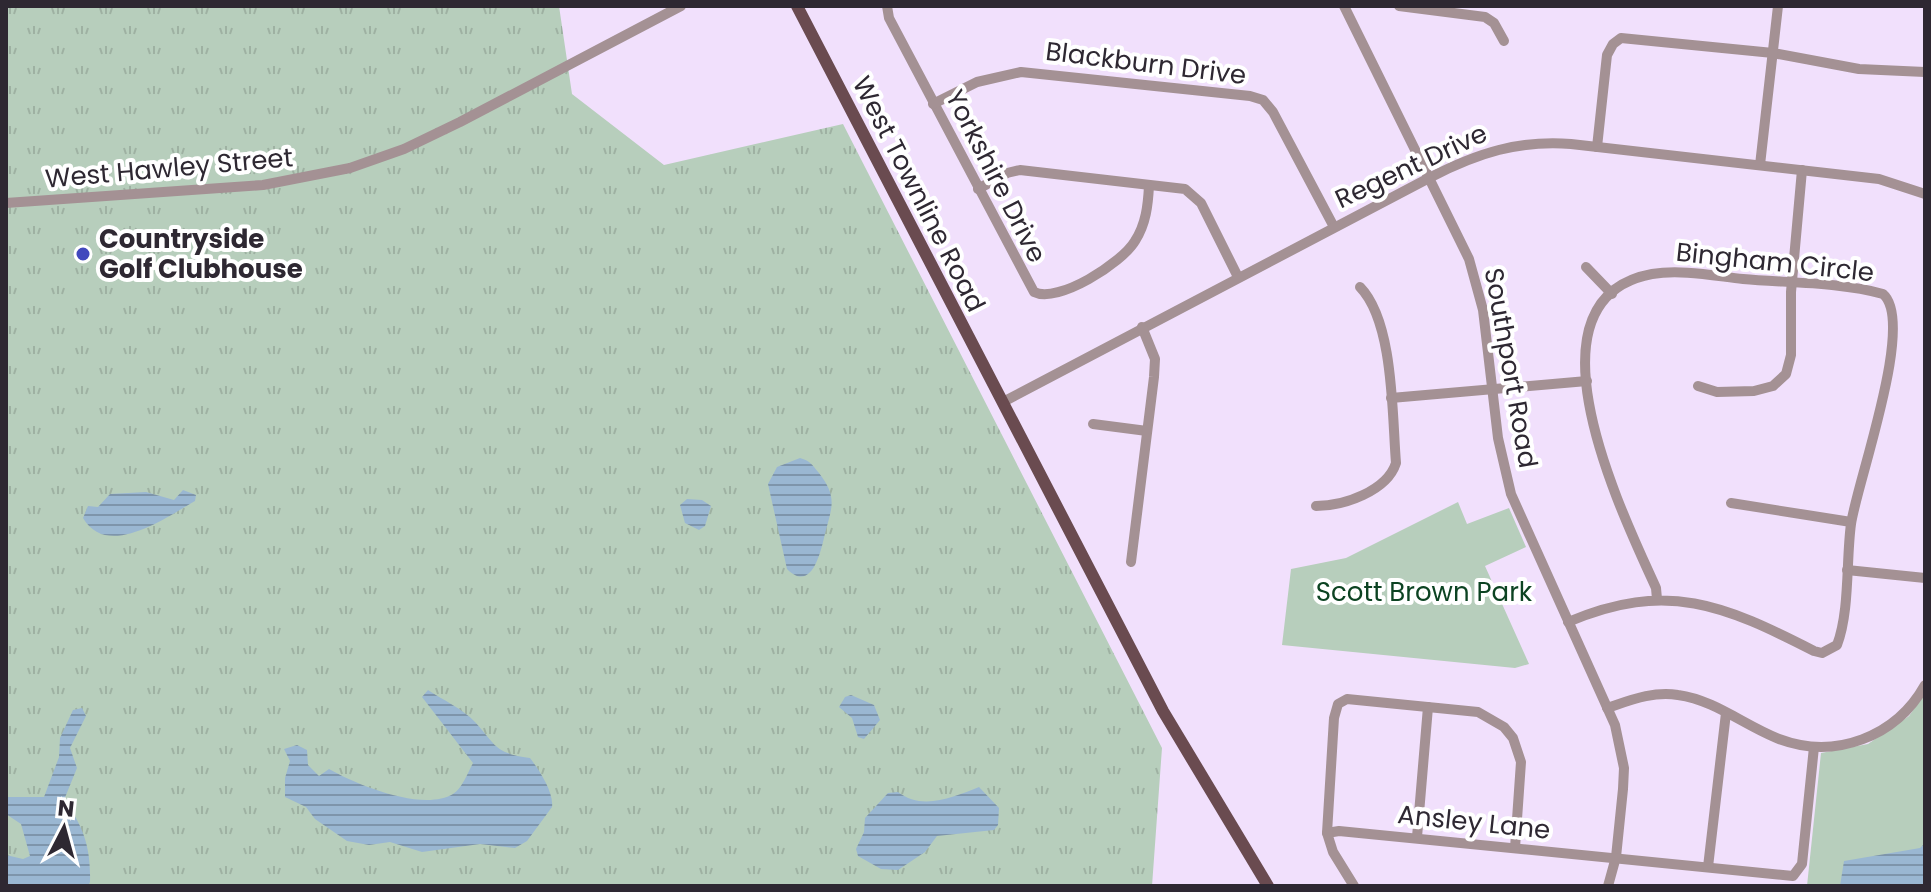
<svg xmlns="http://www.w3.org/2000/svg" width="1931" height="892" viewBox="0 0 1931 892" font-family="Poppins,sans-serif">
<defs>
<pattern id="grass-tufts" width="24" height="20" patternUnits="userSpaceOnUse" patternTransform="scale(2)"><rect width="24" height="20" fill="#b7cebc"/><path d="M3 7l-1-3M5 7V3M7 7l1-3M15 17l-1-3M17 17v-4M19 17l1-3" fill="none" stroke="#9eb1a2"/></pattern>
<pattern id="water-rules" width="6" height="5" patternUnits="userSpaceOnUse" patternTransform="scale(2)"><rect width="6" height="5" fill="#9ab7d2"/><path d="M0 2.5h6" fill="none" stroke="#7e95ab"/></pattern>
</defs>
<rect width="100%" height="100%" fill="#f1e0fc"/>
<path fill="url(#grass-tufts)" d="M6,6H559L572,94L664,165L843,124L1162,748L1152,886H6Z"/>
<g fill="#b7cebc">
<path d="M1458,502L1467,524L1509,508L1526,547L1485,566L1529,664L1515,668L1282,645L1291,569L1346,558Z"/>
<path d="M1925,693V886H1807L1821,753L1868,744L1909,716Z"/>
</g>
<g fill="url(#water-rules)">
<path d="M800,458C811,461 812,465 819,473C839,499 831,508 824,538C820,554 811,593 787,569L768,484L777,467Z"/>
<path d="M183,490L196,495L195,501C164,519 107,559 83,518L88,506L98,507L110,494L146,492L174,500Z"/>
<path d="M687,499L702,500L711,506L705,526L699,530L685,523L680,505Z"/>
<path d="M428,690C443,700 463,709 475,722C497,746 494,753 530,758C539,770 554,792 552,807L527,841L515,848L480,844L422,852L390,842L369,845L347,841L315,819L306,807L285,797V778L290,761L284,749L297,745L307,750L308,765L319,776L329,769C357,785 423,812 453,794C462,789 468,772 473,763L422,697Z"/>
<path d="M851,695L874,705L880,720L864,739L858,737L852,718L839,707L845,697Z"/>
<path d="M82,708L86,716L70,748L77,768L64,800C84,826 91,849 90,882L88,886H6V855L23,859L30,856L21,824L6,814V797H44L59,757L60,738L73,710Z"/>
<path d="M979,787L999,808L998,825L994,830L937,836L925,852L898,870L881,869L858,856L856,849L864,832L865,818L888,793L898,792C922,811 954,797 979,787Z"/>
<path d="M1925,843V886H1840L1844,861L1920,848Z"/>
</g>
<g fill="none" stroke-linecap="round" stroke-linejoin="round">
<g stroke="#a49194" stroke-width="10">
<path d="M887,6L889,18L1034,292C1058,304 1122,263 1135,241C1146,224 1148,205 1149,186"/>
<path d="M1344,6L1469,259L1483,310L1498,438L1511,494L1615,725L1624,768L1623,789L1616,857L1608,886"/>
<path d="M1399,6L1485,17L1494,23L1504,41"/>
<path d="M933,104L977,82L1021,72L1250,96L1263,100L1273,112L1334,227"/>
<path d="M1597,147L1607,55L1613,44L1621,38L1773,53L1859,69L1925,72"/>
<path d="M1760,165L1778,6"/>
<path d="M978,189L1007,173L1020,170L1185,189L1201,203L1238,277"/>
<path d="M6,203L263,185L350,168L404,149L460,122L681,6"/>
<path d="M1586,267L1612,294"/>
<path d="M1698,386L1717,392L1754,391L1773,386L1786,374L1791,355V292L1802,170"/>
<path d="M1391,398L1587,381"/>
<path d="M1003,402L1431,177C1478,153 1518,140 1571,144L1879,179L1925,194"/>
<path d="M1093,424L1147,431"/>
<path d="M1731,503L1851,522"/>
<path d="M1316,506C1344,506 1387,491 1396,463C1392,415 1394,322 1360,287"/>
<path d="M1131,562L1154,377L1155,359L1142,327"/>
<path d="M1847,570L1925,578"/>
<path d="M1568,622C1667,580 1724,605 1814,651L1822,653L1837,645C1850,611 1846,560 1851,524C1857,482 1916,322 1883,294C1840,282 1788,283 1743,279C1715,276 1681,269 1652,274C1516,299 1624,517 1656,588L1657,599"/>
<path d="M1607,708C1631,700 1653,691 1678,695C1715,700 1745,726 1779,739C1835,760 1896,737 1925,685"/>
<path d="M1327,833L1339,831L1793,876L1802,864L1814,747"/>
<path d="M1417,837L1428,707"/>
<path d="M1708,867L1726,713"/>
<path d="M1354,886L1333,852L1327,833L1334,718L1338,704L1347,699L1478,712L1504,727L1513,738L1521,762L1515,848"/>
</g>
<path stroke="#6a4b50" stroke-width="12" d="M797,6L1163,711L1268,886"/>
</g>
<circle fill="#4148bd" stroke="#fff" stroke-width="3" cx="83" cy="254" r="8"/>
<g text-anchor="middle" stroke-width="8" stroke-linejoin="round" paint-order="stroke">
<g font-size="26" fill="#2e2832" stroke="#fff">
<text transform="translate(1146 63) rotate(7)" y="9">Blackburn Drive</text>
<text transform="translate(1411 166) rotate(-25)" y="9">Regent Drive</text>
<text transform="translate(169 168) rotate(-5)" y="9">West Hawley Street</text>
<text transform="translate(996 176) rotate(63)" y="9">Yorkshire Drive</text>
<text transform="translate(919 194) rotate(63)" y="9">West Townline Road</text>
<text transform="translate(1775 262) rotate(6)" y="9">Bingham Circle</text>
<text transform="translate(1511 368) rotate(80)" y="9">Southport Road</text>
<text transform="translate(1474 822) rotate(6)" y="9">Ansley Lane</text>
</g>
<g font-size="26" font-weight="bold" fill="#2e2832" stroke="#fff" text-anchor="start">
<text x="99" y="248">Countryside<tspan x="99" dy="30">Golf Clubhouse</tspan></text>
</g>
<g font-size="26" fill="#0c4322" stroke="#fff">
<text x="1424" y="601">Scott Brown Park</text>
</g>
</g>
<rect width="1931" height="892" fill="none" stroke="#2e2832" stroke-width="16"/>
<g transform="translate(64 828) rotate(6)" stroke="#ffffff" stroke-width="6" paint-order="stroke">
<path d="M0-6L14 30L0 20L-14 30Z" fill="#2e2832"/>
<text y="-12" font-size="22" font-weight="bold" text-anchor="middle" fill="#2e2832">N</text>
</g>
</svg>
